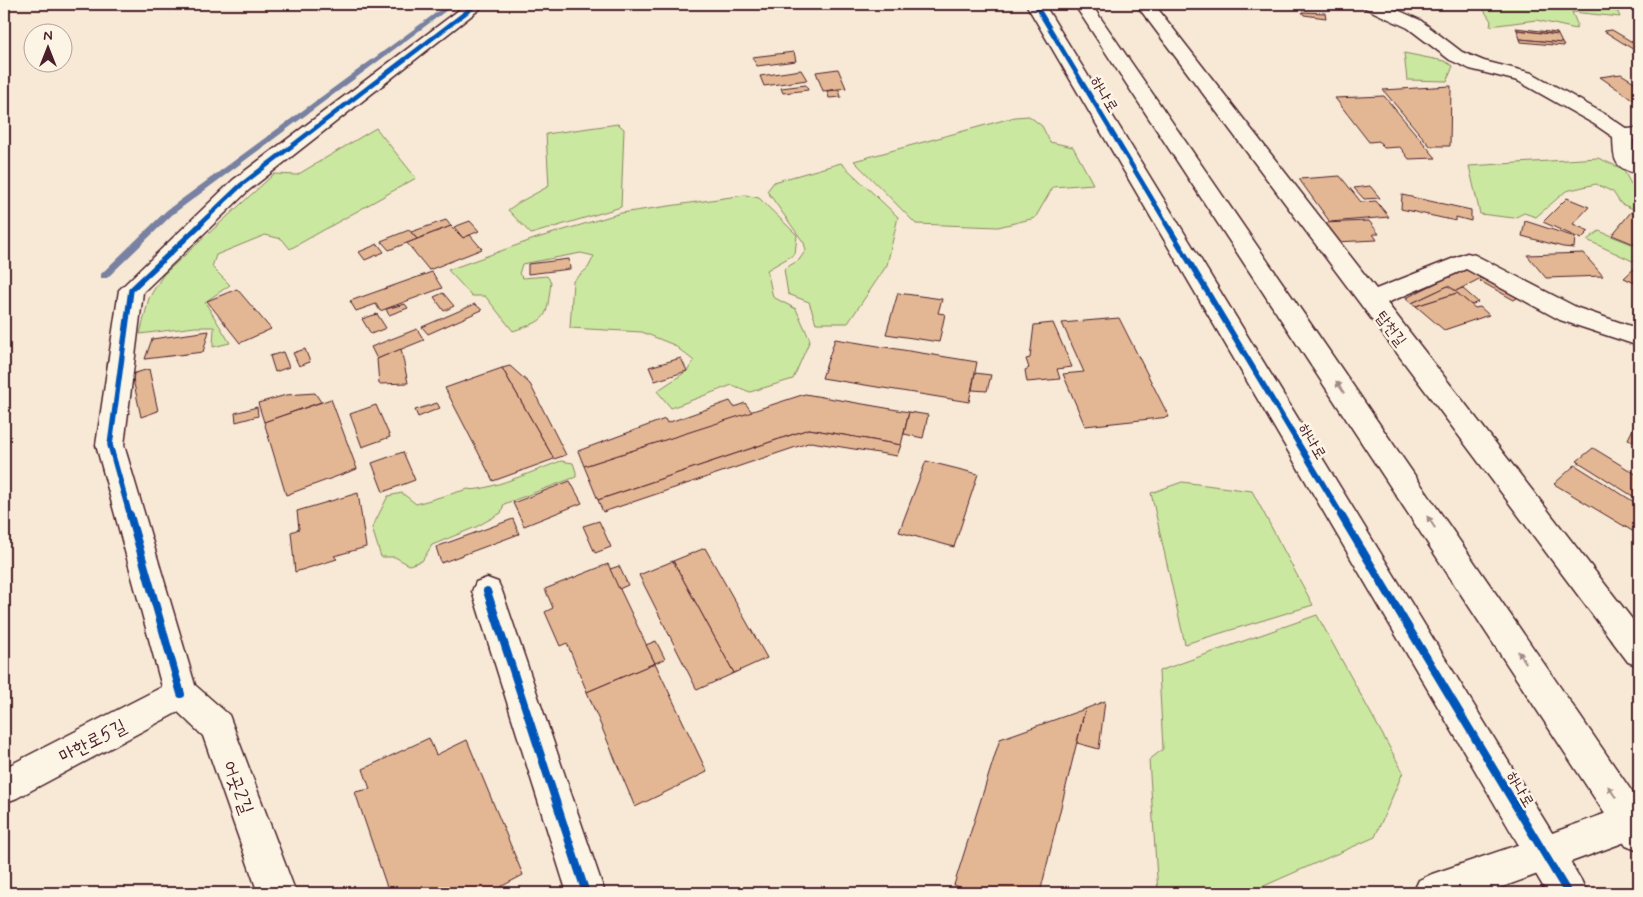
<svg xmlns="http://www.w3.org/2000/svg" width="1643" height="897" viewBox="0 0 1643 897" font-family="Mynerve,'Poor Story',sans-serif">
<rect width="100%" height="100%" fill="#f7e9d5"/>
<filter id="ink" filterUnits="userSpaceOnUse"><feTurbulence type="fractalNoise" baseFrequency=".02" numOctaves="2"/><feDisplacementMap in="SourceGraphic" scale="10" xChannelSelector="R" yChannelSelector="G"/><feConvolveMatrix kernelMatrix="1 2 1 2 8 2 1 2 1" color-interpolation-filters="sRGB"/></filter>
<g filter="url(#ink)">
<g fill="#cae89f" stroke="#8a8465">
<path d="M1480,4H1594L1618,12L1620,17L1572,12L1577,24L1576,29L1536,20L1490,26L1491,21Z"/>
<path d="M1404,53L1444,61L1453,66L1447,81L1407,80Z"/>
<path d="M1029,116L1042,126L1050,142L1073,147L1093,184L1053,187L1035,218L998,227L916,224L854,161L1015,117Z"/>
<path d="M618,124L624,129L621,207L531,234L508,210L518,203L549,186L546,134Z"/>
<path d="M376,128L416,178L290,249L282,239L265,235L216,255L212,267L230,285L205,302L230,343L213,347L214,327H195L140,334L149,298L163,275L274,174L297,175Z"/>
<path d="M1598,158L1623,169L1631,184L1639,188V211L1621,204L1613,192L1596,184L1566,191L1536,217L1524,213L1514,218L1480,214L1469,166Z"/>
<path d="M841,163L898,217L887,265L848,323H816L809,302L788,294L784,269L799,260L806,250L804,243L767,191L774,182Z"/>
<path d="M745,195L759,198L797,235L795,254L767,270L773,297L796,309L810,340L793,379L750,392L732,385L671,408L657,391L687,371L694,361L674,345L642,332L570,328L573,281L588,268L594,256L581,253L522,264L519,274L523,278L547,276L551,282C546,320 549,319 513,331L485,296H472L448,270L537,238L621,213Z"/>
<path d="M1599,231L1639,247V264L1587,240Z"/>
<path d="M561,461L573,463L576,472V477L504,504L501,513L476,527L432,545L422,561L409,565L395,557H381L372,528L388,496L402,493L416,504L468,489C481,494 544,467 561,461Z"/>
<path d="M1182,482L1252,491L1313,605L1185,644L1151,493Z"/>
<path d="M1317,615L1403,772L1375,837L1248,893H1158L1149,760L1163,749L1159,671Z"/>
</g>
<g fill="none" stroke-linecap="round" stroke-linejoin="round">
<path fill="#7881a1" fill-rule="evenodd" d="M448,4H455L173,214L107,278H101V274L167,210Z"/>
</g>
<g fill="#e4b794" stroke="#4a1f2b">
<path d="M1302,12L1325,13L1326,18L1304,15Z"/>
<path d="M1516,28L1557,33L1558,35L1517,30Z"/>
<path d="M1517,30L1558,35L1562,43L1520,39Z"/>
<path d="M1612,30L1639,46V53L1604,31Z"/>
<path d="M1520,39L1562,43L1564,46L1521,42Z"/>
<path d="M794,52L796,61L757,66L752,57Z"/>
<path d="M838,69L846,88L823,91L816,72Z"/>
<path d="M801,70L807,80L764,86L760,76Z"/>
<path d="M1621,74L1639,85V100L1635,101L1600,77Z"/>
<path d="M806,85L808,90L783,93L781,88Z"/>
<path d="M1451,86L1450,146H1430L1383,90Z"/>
<path d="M839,90L841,97L829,98L827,91Z"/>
<path d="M1384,96L1436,158L1409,159L1400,147L1384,148L1379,141L1369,142L1335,98Z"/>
<path d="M1340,176L1361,202L1376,201L1389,217L1330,222L1299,179Z"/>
<path d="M1370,186L1380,198L1364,199L1354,188Z"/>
<path d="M1402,195L1471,210V221L1456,217V221L1401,209Z"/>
<path d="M1567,198L1589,207L1573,224L1589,231L1581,239L1543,222Z"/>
<path d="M1631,212L1639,216V246L1612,235Z"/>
<path d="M446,220L451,226L417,239L411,232Z"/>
<path d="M470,221L479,231L463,238L454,227Z"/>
<path d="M1369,221L1379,234H1373L1377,240L1335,242L1323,223Z"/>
<path d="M1525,221L1575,237L1574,248L1563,247L1522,236Z"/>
<path d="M451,226L463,238L470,235L482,249L429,270L407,243Z"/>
<path d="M409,230L417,239L389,250L381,241Z"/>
<path d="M378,244L384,252L365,260L359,252Z"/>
<path d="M1583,253L1603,276L1546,278L1527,255Z"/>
<path d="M569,259L570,269L528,274V264Z"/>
<path d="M1637,266L1639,268V285L1624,278Z"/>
<path d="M1466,268L1481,278L1456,291L1448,286L1412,303L1406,298Z"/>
<path d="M432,272L442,288L380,311L376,304L356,311L350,301Z"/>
<path d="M1478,272L1521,295L1514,300L1480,281L1483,279L1475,274Z"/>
<path d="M1448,286L1456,291L1462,288L1478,302L1471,305L1457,293L1416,306L1412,303Z"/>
<path d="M237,289L271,329L240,343L207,301Z"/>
<path d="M443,293L454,306L444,311L434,297Z"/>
<path d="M898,293L942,299L938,313L945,314L939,342L886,334Z"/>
<path d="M1457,293L1475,308L1480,307L1489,315L1444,330L1416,306Z"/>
<path d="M405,304L408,308L389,315L386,309Z"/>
<path d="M475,304L482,310L428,334L422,327Z"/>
<path d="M377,314L386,328L371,334L362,319Z"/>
<path d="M1119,318L1169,417L1085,426L1063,374L1084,372L1062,323Z"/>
<path d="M1053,323L1072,367L1057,369L1060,379L1027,382L1025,370L1029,368L1026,359L1030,358L1034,325Z"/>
<path d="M417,329L424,340L377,359L371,347Z"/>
<path d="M209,331L203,352L145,359L152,339Z"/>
<path d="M835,339L977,362L969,402L822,378Z"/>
<path d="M305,349L310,362L299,366L293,353Z"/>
<path d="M401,349L408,383L379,384L377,359Z"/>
<path d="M283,352L289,367L275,372L270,356Z"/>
<path d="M681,358L687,371L655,381L649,367Z"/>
<path d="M510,366L530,384L566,455L554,459L502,368Z"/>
<path d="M502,368L554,459L493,481L445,388Z"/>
<path d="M149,369L158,411L141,417L132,374Z"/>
<path d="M975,373L991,375L987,391L972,390Z"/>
<path d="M315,393L321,402L264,422L258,403L286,395Z"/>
<path d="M805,394L909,412L901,445L809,429L598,500L584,466Z"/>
<path d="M331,399L357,469L286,495L264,422Z"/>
<path d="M730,401L734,407L745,403L752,412L584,466L578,451L665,419L667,423Z"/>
<path d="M437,403L440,408L418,417L415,410Z"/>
<path d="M376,405L390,437L362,447L350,414Z"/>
<path d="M257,407L258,416L236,422L235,413Z"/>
<path d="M909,412L928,415L923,438L904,434Z"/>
<path d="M1635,425L1639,427V444L1628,439Z"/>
<path d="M809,429L901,445L897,456L811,442L603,512L598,500Z"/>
<path d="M1593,448L1639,476V500L1577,461Z"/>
<path d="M403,452L415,480L383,492L372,463Z"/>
<path d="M926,461L978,474L954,547L899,532Z"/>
<path d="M1575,465L1639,505V535L1554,484Z"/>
<path d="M570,481L582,503L524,526L513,503Z"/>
<path d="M358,493L366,547L334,556L337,559L295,572L291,532L299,529L297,511Z"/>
<path d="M513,519L519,534L441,563L436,547Z"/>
<path d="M599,521L611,547L595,553L583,526Z"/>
<path d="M705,548L767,658L734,673L673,561Z"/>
<path d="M673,561L734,673L697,690L639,575Z"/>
<path d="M608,564L655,663L587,692L567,643L560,646L545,612L553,608L545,589Z"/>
<path d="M619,566L628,585L619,589L610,569Z"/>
<path d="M656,641L665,659L655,663L646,645Z"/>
<path d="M655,663L707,772L635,807L587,692Z"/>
<path d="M1105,701L1099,749L1077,743L1085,709Z"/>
<path d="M1085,709L1040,893H975L954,885L1000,739Z"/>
<path d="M429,738L436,755L467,740L523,875L489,893H389L355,792L370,789L363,769Z"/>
</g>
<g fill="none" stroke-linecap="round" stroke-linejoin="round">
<defs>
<g id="street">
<path d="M467,4H486L249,190L143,292L124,445L195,685L229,715L296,893H258L203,736L178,712L17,798L4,803V768L162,687L96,445L119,290L233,180Z"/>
<path d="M1136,4H1154L1376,289L1467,253L1475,255L1578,308L1639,329V346L1560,320L1466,269L1387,303L1639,628V666L1628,662Z"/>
<path d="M1362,4H1384L1420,20L1462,52L1484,61L1532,73L1608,116L1627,129L1639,128V140H1633L1634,157L1639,160V174C1613,168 1614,161 1613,137L1594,124L1518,81L1470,69L1450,60L1408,28L1365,8Z"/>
<path d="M487,578L498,582L502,591L605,893H567L472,591L476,582Z"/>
<path d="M1639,801V837L1486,893H1413L1419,880L1432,874L1544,836Z"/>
</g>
<g id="secondary">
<path d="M1026,4H1044L1581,880L1587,893H1547Z"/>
<path d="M1074,4H1091L1639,802V851L1626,846Z"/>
</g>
</defs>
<use href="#street" stroke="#4a1f2b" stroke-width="3"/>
<use href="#secondary" stroke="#4a1f2b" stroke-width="3"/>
<use href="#street" fill="#fcf5e5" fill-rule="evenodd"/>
<use href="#secondary" fill="#fcf5e5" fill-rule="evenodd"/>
<defs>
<g id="cycleway-far2">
<path d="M1035,4L1167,224"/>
<path d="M200,224L241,185L477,4"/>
</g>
<g id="cycleway-far1">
<path d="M1166,223L1342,516"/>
<path d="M130,516L110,445L131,290L202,223"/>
</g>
<g id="cycleway">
<path d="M130,515L181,694"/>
<path d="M1341,515L1568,893"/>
<path d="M487,591L586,893"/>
</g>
</defs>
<use href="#cycleway-far2" stroke="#fcf5e5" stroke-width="7"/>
<use href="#cycleway-far1" stroke="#fcf5e5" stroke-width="9"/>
<use href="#cycleway" stroke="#fcf5e5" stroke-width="11"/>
<use href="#cycleway-far2" stroke="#0057b8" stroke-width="4.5"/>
<use href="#cycleway-far1" stroke="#0057b8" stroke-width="5.5"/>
<use href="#cycleway" stroke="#0057b8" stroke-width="8"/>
</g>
<defs><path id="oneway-solid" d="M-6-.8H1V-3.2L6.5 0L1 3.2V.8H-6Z" transform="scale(1.25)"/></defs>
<g fill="#a38a88">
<use href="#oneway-solid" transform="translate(1340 387) rotate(-124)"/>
<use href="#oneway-solid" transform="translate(1431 522) rotate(-124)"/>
<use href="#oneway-solid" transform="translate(1522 657) rotate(-124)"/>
<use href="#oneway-solid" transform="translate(1612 792) rotate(-124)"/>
</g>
</g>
<g text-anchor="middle" stroke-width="5" stroke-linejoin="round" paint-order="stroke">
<g font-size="16" fill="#4a1f2b" stroke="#fcf5e5">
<text transform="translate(1105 94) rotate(59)" y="6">하나로</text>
<text transform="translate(1392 328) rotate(53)" y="6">탑천길</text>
<text transform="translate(1313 441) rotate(59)" y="6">하나로</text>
<text transform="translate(1521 789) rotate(59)" y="6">하나로</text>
</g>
<g font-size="19" fill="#4a1f2b" stroke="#fcf5e5">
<text transform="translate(92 740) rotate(-27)" y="7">마한로5길</text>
<text transform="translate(239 787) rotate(70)" y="7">어곳2길</text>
</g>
</g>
<rect width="1643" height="897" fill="none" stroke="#fcf5e5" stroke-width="20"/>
<rect x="10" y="10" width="1623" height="877" fill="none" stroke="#4a1f2b" stroke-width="2" filter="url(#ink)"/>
<g transform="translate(48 48)"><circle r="24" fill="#fcf5e5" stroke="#b59f9b"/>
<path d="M0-4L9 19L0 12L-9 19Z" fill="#4a1f2b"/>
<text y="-8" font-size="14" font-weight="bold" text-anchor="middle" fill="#4a1f2b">N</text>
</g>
</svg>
